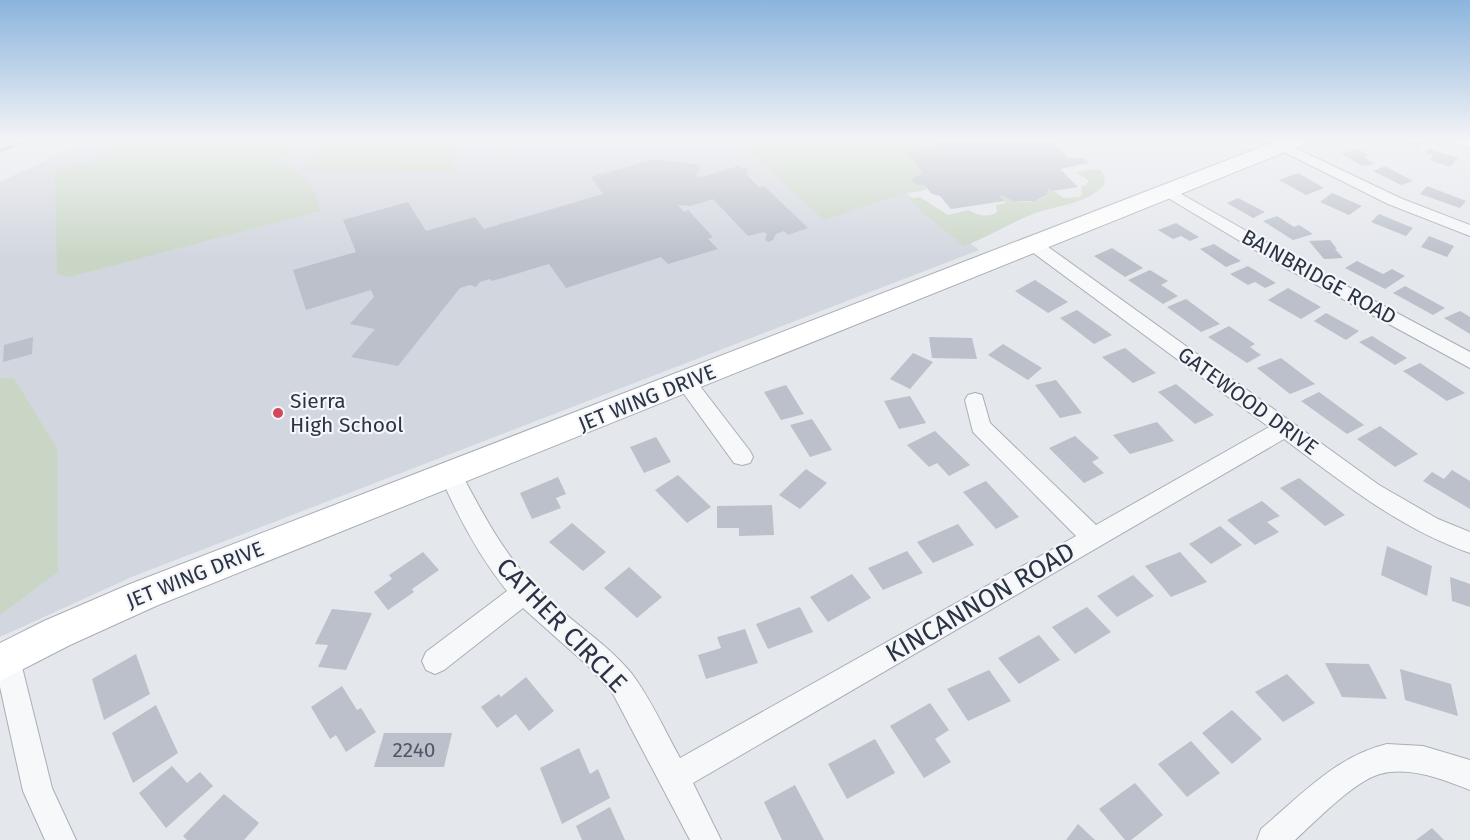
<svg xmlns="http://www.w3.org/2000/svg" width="1470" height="840" viewBox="0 0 1470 840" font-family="'Fira Sans',sans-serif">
<rect width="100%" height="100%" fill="#e4e7ec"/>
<path fill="#d2d6de" d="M89,140H839L979,250L134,576L0,637V182Z"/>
<g fill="#c9d6c5">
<path d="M116,140L295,143L281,160C306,175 313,183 320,211L69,277L57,274L55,171L97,159Z"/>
<path d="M323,140H466L450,172L301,170Z"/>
<path d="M809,140H944L936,142L941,147L907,152L923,174L914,176L912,181L918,185H924L926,190L901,194L824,220L749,152L751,147L761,143Z"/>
<path d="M1090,170H1101L1105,178L1103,186C1085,205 1056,205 1033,214C1010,223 988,237 964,246L920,210L910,199L920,197L948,215L969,210C977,216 989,218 997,212L996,205L1006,203L999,195C1014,202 1033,206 1047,195L1049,188L1064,198L1079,197L1082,195L1081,187L1086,185L1089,181L1076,172Z"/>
<path d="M0,378H14L57,449L58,572L0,615Z"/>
</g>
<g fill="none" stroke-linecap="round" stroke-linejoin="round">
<path stroke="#9fb4cc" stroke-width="4" d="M0,151L28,140"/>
</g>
<g fill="#bbc0ca">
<path d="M944,140H1051L1068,158H1084L1089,163L1060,169L1078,187L1052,191L1049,188L1047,195L1035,201H1014L999,195L1004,201L951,209L940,196L932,194L924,185H918L912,181L914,176L923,174L907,152L941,147L936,141Z"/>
<path d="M1399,140H1419L1425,143L1417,148Z"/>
<path d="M1358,149L1369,156L1364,157L1374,164L1362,166L1341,153Z"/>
<path d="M1429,149L1458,158L1450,167L1430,160L1434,156L1425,153Z"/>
<path d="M655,159L701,165L696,176L703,177L738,166L742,169L746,167L748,170L746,174L760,188L764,186L808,228L788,235L784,231L776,234L773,240L768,242L765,239L767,234L764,232L748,236L713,199L691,206L678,205L684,212L688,210L713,237L708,239L718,249L668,264L661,257L566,288L549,264L492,281L490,279L480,282L476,287L470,285L460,288L398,366L351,357L375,329L350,324L374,297L371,290L306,310L293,270L356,252L343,220L408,202L426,231L475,217L484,229L603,194L591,177Z"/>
<path d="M1385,166L1413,181L1401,185L1373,171Z"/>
<path d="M1298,173L1324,188L1306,195L1279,180Z"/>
<path d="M1427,186L1466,201L1460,208L1420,194Z"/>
<path d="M1332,193L1362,206L1349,215L1320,202Z"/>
<path d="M1238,198L1265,212L1253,218L1227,203Z"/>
<path d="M1379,214L1413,228L1406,236L1371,222Z"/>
<path d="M1277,216L1294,227L1299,225L1313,234L1293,240L1263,221Z"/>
<path d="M1176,223L1199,237L1190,241L1181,236L1173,239L1158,230Z"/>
<path d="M1429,236L1454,246L1447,257L1421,247Z"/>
<path d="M1330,240L1337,249H1335L1343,258L1324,259L1309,241Z"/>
<path d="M1214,244L1241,261L1226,267L1200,249Z"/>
<path d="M1112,248L1143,268L1125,277L1094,256Z"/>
<path d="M1357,261L1383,274L1392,269L1405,276L1385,289L1345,268Z"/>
<path d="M1248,266L1276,283L1265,288L1255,282L1248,285L1230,274Z"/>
<path d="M1150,270L1168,281L1161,285L1178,296L1163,304L1128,280Z"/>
<path d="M1035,280L1068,302L1048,313L1015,291Z"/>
<path d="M1405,286L1445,308L1433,315L1393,293Z"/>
<path d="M1288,288L1321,307L1301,319L1268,300Z"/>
<path d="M1186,299L1220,324L1201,332L1167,307Z"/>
<path d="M1077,310L1112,335L1094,344L1060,318Z"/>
<path d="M1460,311L1470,317V334L1444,318Z"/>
<path d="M1326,313L1359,331L1346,340L1314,321Z"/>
<path d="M1229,326L1255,344L1250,347L1261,355L1247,363L1208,337Z"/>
<path d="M1372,336L1407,358L1395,365L1359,342Z"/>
<path d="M33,337L32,354L3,362L4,345Z"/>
<path d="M929,337L972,338L977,359L932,358Z"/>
<path d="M1003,344L1042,368L1028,380L988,355Z"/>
<path d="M1125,348L1156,373L1133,383L1102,357Z"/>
<path d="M913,353L933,362L910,389L890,379Z"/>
<path d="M1281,358L1315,384L1290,394L1257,368Z"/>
<path d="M1420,363L1465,393L1447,401L1403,371Z"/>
<path d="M1056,380L1082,413L1060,418L1035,385Z"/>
<path d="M1176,384L1214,415L1195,424L1158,392Z"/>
<path d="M786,385L804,414L781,420L764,392Z"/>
<path d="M1319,392L1364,425L1347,434L1301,401Z"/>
<path d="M910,396L926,423L899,429L884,401Z"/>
<path d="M812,419L832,450L810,457L790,425Z"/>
<path d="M1157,422L1174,441L1130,454L1113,435Z"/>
<path d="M1380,426L1418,454L1395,467L1357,439Z"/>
<path d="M935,431L970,465L949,476L937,463L929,467L907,445Z"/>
<path d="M1075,436L1099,458L1092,462L1104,473L1084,483L1049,448Z"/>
<path d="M656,437L671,462L644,473L630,447Z"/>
<path d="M806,469L827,483L800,509L779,495Z"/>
<path d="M1452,470L1470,481V509L1423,481L1432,472L1444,479Z"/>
<path d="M678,475L711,507L687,523L655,490Z"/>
<path d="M558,477L566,494L556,498L561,508L532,519L520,493Z"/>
<path d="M1299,478L1345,515L1325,526L1280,488Z"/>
<path d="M986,481L1019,517L996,529L963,492Z"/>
<path d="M1262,501L1280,516L1267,522L1279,532L1255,545L1227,520Z"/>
<path d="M772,505L774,535L739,536V528H717V506Z"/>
<path d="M572,523L606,552L583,571L549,542Z"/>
<path d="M958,524L974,545L933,563L917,542Z"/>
<path d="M1220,526L1242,545L1211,564L1189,544Z"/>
<path d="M1387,546L1432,566L1427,596L1381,575Z"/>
<path d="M907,551L923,573L883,590L868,568Z"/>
<path d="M423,552L439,570L412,589L414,592L388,610L374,592L392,579L389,575Z"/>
<path d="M1180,552L1207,582L1171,597L1145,566Z"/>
<path d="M629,567L662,597L637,618L604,588Z"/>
<path d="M852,574L871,598L828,622L810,597Z"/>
<path d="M1133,575L1154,596L1117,617L1097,596Z"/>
<path d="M1450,577L1470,584V607L1452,601Z"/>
<path d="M800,607L813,632L768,649L756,624Z"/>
<path d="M1087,607L1111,632L1075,654L1052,627Z"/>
<path d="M332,609L372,613L346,670L318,667L328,645L315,644Z"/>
<path d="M745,629L758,663L706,679L698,655L721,648L717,637Z"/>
<path d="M1039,635L1060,660L1019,684L998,658Z"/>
<path d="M136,654L150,694L104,720L92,679Z"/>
<path d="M1325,663L1369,664L1387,699L1342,697Z"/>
<path d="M1400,669L1451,684L1458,716L1405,700Z"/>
<path d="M989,670L1011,701L968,721L947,689Z"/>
<path d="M1287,674L1315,703L1283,722L1255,692Z"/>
<path d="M526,677L554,711L529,731L516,714L497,728L481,707L499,694L501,697Z"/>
<path d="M342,686L357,710L361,708L376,732L346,752L336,735L330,739L311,707Z"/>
<path d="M930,703L949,730L935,739L951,762L924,778L890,726Z"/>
<path d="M156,705L178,753L133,783L112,733Z"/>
<path d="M1232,710L1262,739L1232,764L1202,733Z"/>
<path d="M384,733H452L444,767H374Z"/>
<path d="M875,739L895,773L847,799L828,764Z"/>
<path d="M1191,741L1220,773L1187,797L1158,764Z"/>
<path d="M579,748L590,774L598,769L610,798L562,824L540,768Z"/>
<path d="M172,766L187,783L200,772L213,786L166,828L139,793Z"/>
<path d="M1135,783L1163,815L1131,840H1125L1099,809Z"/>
<path d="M795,785L824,840H782L764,802Z"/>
<path d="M224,794L259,823L244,840H187L183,836Z"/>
<path d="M610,807L625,840H582L576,826Z"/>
<path d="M1078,824L1095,840H1066Z"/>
<path d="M1432,828L1444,840H1416Z"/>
</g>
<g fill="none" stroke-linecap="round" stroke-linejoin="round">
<defs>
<g id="street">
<path d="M1450,140H1470V149Z"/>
<path d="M1283,142L1400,198L1470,225V236L1388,204L1278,149L1276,146L1278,143Z"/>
<path d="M1169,187L1292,257L1470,352V368L1280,265L1163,195L1161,192Z"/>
<path d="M1034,240L1040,241L1379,485L1438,519L1470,532V553C1400,529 1342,482 1284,439L693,783L721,840H690L612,692L588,666L523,608L444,670L435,674L426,670L422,661L426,652L507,591C479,556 458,517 440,475L443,469L451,466L459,469C484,516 504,556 543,594C571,622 607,643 632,674C651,699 665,731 680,758L1076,536L973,432L965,400L968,395L975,393L982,395L990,423L1096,525L1269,427L1028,249L1026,245L1028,241Z"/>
<path d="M686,375L693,377L750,451L753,457L750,463L742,465L734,463L679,387L676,382L679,377Z"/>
<path d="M7,647L16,650L20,659L52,788L76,840H45L23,791L0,687V649Z"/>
<path d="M1387,744L1423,746L1470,760V790C1442,779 1409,766 1380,774C1354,781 1315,822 1295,840H1257L1261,829C1299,797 1336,756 1387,744Z"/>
</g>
<path id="secondary" d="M1279,140H1308L1305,144L156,606L70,645L0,681V643L44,621L130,584Z"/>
</defs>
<use href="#street" stroke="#a9aeb7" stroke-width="2"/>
<use href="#secondary" stroke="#a9aeb7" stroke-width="2"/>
<use href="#street" fill="#f7f8fa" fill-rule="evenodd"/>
<use href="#secondary" fill="#fff" fill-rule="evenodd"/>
</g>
<linearGradient id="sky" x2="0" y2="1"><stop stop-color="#8bb4dd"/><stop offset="0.54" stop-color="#f3f4f6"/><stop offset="1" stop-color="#f3f4f6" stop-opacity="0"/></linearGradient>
<rect width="1470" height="258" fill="url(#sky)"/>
<circle fill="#d1495b" stroke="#f4f6f9" stroke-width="2" cx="278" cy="413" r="6"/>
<g text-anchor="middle" stroke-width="4.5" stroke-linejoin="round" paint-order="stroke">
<g font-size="21" fill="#2b3445" stroke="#f4f6f9">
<text transform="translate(1319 277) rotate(29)" y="7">BAINBRIDGE ROAD</text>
<text transform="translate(647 398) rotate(-22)" y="7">JET WING DRIVE</text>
<text transform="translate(1248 401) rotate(36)" y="7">GATEWOOD DRIVE</text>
<text transform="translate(195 575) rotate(-22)" y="7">JET WING DRIVE</text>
</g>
<g font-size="21" fill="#2b3445" stroke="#f4f6f9" text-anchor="start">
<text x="290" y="408">Sierra<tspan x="290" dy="24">High School</tspan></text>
</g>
<g font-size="21" fill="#4f5766">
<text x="414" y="757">2240</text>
</g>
<g font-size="26" fill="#2b3445" stroke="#f4f6f9">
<text transform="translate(980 602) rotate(-30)" y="9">KINCANNON ROAD</text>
<text transform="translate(562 625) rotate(46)" y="9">CATHER CIRCLE</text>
</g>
</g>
</svg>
